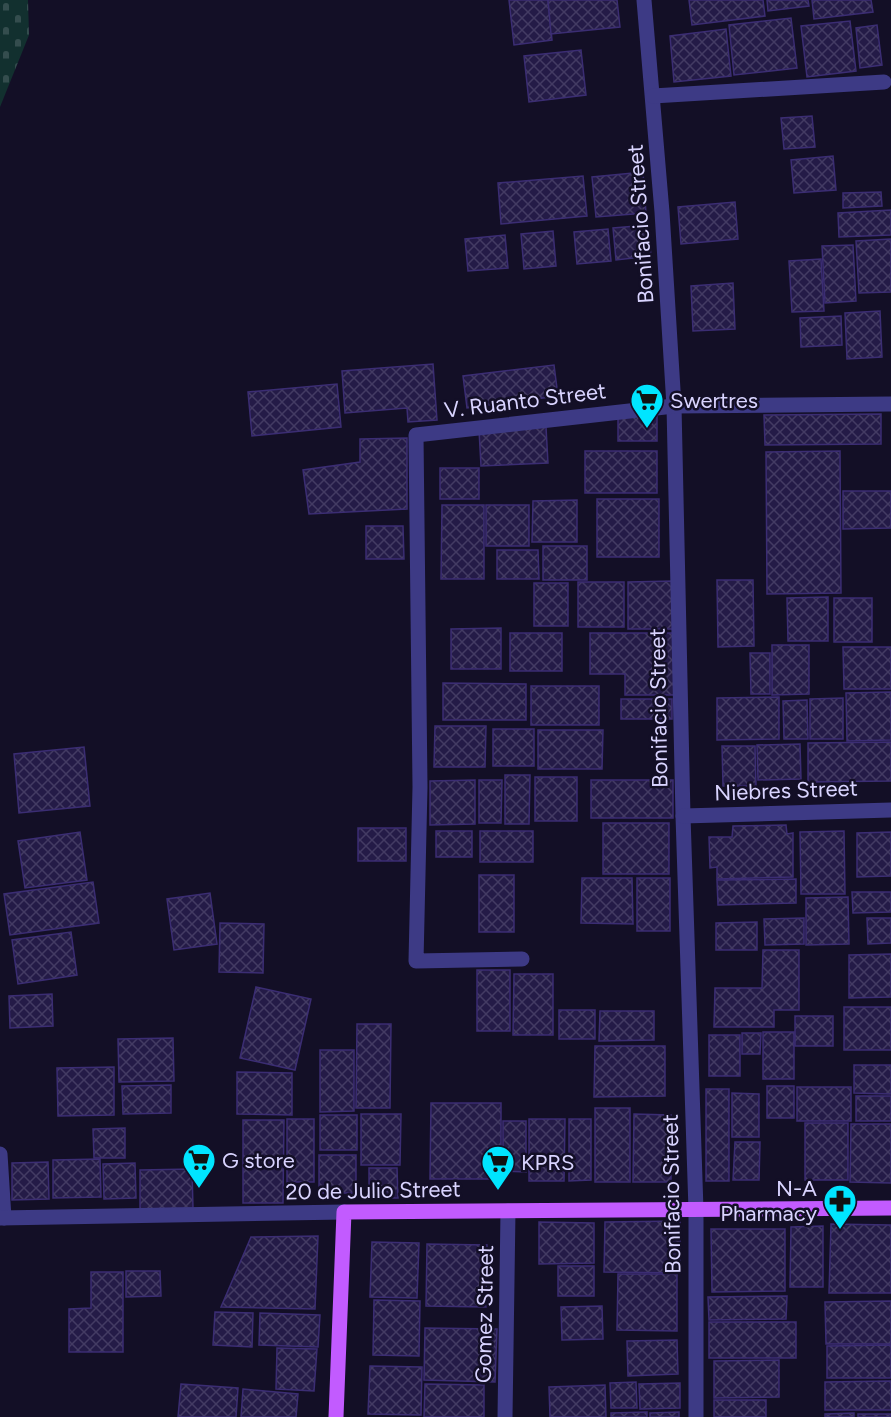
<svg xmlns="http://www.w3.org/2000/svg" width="891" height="1417" viewBox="0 0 891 1417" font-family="Figtree,sans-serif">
<defs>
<pattern id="cemetery-stones" width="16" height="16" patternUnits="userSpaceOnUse" patternTransform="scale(1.5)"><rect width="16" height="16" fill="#12302f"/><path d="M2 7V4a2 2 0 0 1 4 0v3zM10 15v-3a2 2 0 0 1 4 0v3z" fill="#344d4e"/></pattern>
<pattern id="building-cross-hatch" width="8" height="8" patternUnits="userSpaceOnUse" patternTransform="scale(1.5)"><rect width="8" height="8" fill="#241b47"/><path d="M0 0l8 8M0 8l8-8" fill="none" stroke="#433b63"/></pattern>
</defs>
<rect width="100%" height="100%" fill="#130f26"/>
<path fill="url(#cemetery-stones)" d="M0,0H28L29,35L0,107Z"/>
<g fill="url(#building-cross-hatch)" stroke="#3b2d73" stroke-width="1.5">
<path d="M509,0H548L552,40L514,45Z"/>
<path d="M548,0H617L620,27L551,34Z"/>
<path d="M689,0H763L765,16L692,25Z"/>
<path d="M767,0H808L809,6L768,11Z"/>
<path d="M812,0H871L873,12L814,19Z"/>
<path d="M791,18L797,68L734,75L729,25Z"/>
<path d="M850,21L856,71L807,77L801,26Z"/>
<path d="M877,25L882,65L860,68L856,28Z"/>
<path d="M726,29L731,76L674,82L670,36Z"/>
<path d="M581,50L586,95L529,102L524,56Z"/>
<path d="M812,116L815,147L784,149L781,118Z"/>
<path d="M833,156L836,190L794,193L791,160Z"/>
<path d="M643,172L646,213L596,217L592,177Z"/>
<path d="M583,176L587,216L501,224L498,183Z"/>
<path d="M881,192L882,206L843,208V193Z"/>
<path d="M735,202L738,239L681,244L678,207Z"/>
<path d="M891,210V235L839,237L838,213Z"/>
<path d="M648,225L651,256L616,260L613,228Z"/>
<path d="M608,229L611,261L577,264L574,232Z"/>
<path d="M553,231L556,266L524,269L521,234Z"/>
<path d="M505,235L508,268L468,271L465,239Z"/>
<path d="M891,239V292L859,293L856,241Z"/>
<path d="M853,245L856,301L825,303L822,246Z"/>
<path d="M821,259L824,311L792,312L789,261Z"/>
<path d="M733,283L735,329L693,331L691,286Z"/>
<path d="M880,311L882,357L847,359L845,313Z"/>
<path d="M841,316L842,345L801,347L800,318Z"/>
<path d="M433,364L437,420L408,422L407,408L345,413L342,371Z"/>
<path d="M554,365L558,396L467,408L463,376Z"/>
<path d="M337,384L341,427L252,436L248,392Z"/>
<rect x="618" y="414" width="39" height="27"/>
<path d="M881,414V444L765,445L764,415Z"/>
<path d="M546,427L548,463L481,466L479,430Z"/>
<path d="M407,438V509L309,514L303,470L360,462V439Z"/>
<rect x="585" y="451" width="72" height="42"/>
<path d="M840,451L841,593L767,594L766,452Z"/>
<rect x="440" y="468" width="39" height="31"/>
<path d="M843,491H891V528L843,529Z"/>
<rect x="597" y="499" width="62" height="58"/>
<path d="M577,500V542H532L533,501Z"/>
<path d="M442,505H484V579H441Z"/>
<rect x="486" y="505" width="43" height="41"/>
<path d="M366,526H403L404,559H366Z"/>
<rect x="543" y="546" width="44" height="34"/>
<path d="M497,550H538L539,579H497Z"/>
<path d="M717,580H753L754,646L718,647Z"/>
<path d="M673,581V629H628V582Z"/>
<rect x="578" y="582" width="46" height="45"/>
<rect x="534" y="583" width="34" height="43"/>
<path d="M828,597V641H788L787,598Z"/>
<rect x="834" y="598" width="38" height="44"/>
<path d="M501,628V669H451V629Z"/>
<rect x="510" y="633" width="52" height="38"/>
<path d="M590,633H674V695H625V674H590Z"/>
<path d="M772,645H809V694L772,695Z"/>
<path d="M843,647H891V689H844Z"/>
<path d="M750,653H770V694H751Z"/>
<path d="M443,683L526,684V720H443Z"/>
<rect x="531" y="686" width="68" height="39"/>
<path d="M891,692V740L847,741L846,693Z"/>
<path d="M779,697V739L717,740V698Z"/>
<path d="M843,698V739H810V699Z"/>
<rect x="621" y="699" width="51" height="20"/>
<path d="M807,700L808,739H784L783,701Z"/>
<path d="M435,726H486L485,767H434Z"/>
<rect x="493" y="729" width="41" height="37"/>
<path d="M538,730H603L602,769H538Z"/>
<path d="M891,742V781L808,782V743Z"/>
<path d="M800,744L801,779L758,780L757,745Z"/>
<path d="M722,746H755L756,786H723Z"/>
<path d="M84,747L90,806L19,813L14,754Z"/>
<path d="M505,775H530L529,824H505Z"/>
<rect x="535" y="777" width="42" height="44"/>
<path d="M475,780V824L430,825V781Z"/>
<path d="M479,780H502L501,823H479Z"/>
<rect x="591" y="780" width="82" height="38"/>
<rect x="603" y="823" width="66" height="51"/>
<path d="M786,825L787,834L793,833V877L717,879V867L710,868L709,837H732L733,826Z"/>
<rect x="358" y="828" width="48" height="33"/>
<rect x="436" y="831" width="36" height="26"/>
<rect x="480" y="831" width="53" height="31"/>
<path d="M844,831L845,894H801L800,832Z"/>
<path d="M80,832L87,880L25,888L18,841Z"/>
<path d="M891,832V876L857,877V833Z"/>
<rect x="479" y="875" width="35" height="57"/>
<path d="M582,878H632L633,924L581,923Z"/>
<rect x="637" y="878" width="33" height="53"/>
<path d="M796,879V903L718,905L717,880Z"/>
<path d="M93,882L99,923L10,935L4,894Z"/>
<path d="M852,892H891V912L853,913Z"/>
<path d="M210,893L217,944L174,950L167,899Z"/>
<path d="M848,897L849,944L806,945V898Z"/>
<path d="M804,918V944L765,945L764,919Z"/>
<path d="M867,918H891V943L868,944Z"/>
<path d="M757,922V950H716V923Z"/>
<path d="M220,923L264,924L263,973L219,972Z"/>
<path d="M71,932L77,975L18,984L12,940Z"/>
<path d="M763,950H799V1010H774V1027H714L715,988H762Z"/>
<path d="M891,954V997L849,998V955Z"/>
<rect x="477" y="970" width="33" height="61"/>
<path d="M514,974H553V1035H513Z"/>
<path d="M256,987L311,999L295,1070L240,1058Z"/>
<path d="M52,994L53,1026L10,1028L9,996Z"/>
<rect x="844" y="1007" width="47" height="43"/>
<rect x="559" y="1010" width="36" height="29"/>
<path d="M600,1011H654V1040L599,1041Z"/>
<rect x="795" y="1016" width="38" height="30"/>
<path d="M357,1024H391L390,1108H356Z"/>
<rect x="763" y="1032" width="31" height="47"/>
<path d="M742,1033H761L760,1054H742Z"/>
<rect x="709" y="1035" width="31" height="41"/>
<path d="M173,1038L174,1081L119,1082L118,1039Z"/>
<path d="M595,1046H665V1096L594,1097Z"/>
<path d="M320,1050H354V1111L320,1112Z"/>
<path d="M854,1065H891V1094L854,1093Z"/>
<path d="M114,1067V1115L58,1116L57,1068Z"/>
<path d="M237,1072L292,1073V1115L237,1114Z"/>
<path d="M171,1085V1113L123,1114L122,1086Z"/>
<rect x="767" y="1086" width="27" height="32"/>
<rect x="797" y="1087" width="54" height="34"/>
<rect x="706" y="1089" width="23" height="92"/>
<path d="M732,1093L759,1094V1137H732Z"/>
<rect x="856" y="1096" width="35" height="25"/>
<path d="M431,1103H501V1179H430Z"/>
<rect x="595" y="1108" width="35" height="74"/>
<path d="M361,1114H401L400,1165H361Z"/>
<path d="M634,1114L671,1115V1182H633Z"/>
<rect x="320" y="1115" width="37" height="35"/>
<rect x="287" y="1119" width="27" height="63"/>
<path d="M529,1119H565L564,1181H529Z"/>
<path d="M569,1119H591V1180L569,1181Z"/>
<path d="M243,1120H284L283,1203H243Z"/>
<path d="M503,1121H526V1172L503,1171Z"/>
<rect x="805" y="1123" width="43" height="57"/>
<path d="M851,1124H891V1183L850,1182Z"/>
<path d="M125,1128V1158H94L93,1129Z"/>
<path d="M735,1142H760L759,1180H733Z"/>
<rect x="319" y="1155" width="37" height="38"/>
<path d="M100,1159L101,1197L53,1198V1160Z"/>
<path d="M48,1162L49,1199L12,1200V1163Z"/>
<path d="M135,1163L136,1198L104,1199L103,1164Z"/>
<path d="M369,1168H397L398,1198H369Z"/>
<path d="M192,1169L193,1208L140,1209V1170Z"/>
<path d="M680,1221V1273L604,1272L605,1222Z"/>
<path d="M539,1222L594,1223V1263L539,1264Z"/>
<path d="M831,1224L891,1225V1293H829Z"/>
<path d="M823,1226V1287H790L791,1227Z"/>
<path d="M711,1229H785V1291L712,1292Z"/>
<path d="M318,1236L315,1309L221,1307L251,1237Z"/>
<path d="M372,1242L419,1243L417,1298L370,1297Z"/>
<path d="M427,1244L487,1245L486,1307L426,1306Z"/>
<rect x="558" y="1266" width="36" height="30"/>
<path d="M126,1271H160L161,1296L126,1297Z"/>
<path d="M91,1272H123V1352H69V1309L91,1308Z"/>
<path d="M618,1274H677V1331L617,1330Z"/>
<path d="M787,1296L786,1319L709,1320L708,1297Z"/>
<path d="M374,1300L420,1301L419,1356L373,1355Z"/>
<path d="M891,1301V1344H826L825,1302Z"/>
<path d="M602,1306L603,1339L562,1340L561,1307Z"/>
<path d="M215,1312L253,1313L252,1347L213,1345Z"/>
<path d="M260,1313L320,1315L318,1347L259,1345Z"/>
<rect x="709" y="1322" width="87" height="36"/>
<path d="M425,1328L497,1329L495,1382L424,1380Z"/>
<path d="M677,1340L678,1374L628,1376L627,1341Z"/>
<path d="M891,1345V1378H827V1346Z"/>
<path d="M277,1348L317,1349L314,1391L276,1389Z"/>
<path d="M779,1360V1397L714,1398V1361Z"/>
<path d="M370,1366L422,1367L421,1415L368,1414Z"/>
<path d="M891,1381V1410H825V1382Z"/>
<path d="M636,1382L637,1408H611L610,1383Z"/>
<path d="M680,1383V1408L640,1409L639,1384Z"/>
<path d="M181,1384L238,1388L236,1417H178Z"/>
<path d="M425,1384L484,1385V1417H424Z"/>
<path d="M605,1385L606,1417H550L549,1387Z"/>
<path d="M243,1389L298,1394L296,1417H241Z"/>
<rect x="714" y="1400" width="52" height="17"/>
<path d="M647,1412V1417H611V1413Z"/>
<path d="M679,1412V1417H650V1413Z"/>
<path d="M854,1413V1417H825V1414Z"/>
<rect x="858" y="1414" width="33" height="3"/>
</g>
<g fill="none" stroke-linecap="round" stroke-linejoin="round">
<g stroke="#3d3a85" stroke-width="15">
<path d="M644,0L662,212L674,406L683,816L696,1210V1417"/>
<path d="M653,96L884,82"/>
<path d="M683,816L891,810"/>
<path d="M522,959L416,961L420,787L416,435L674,406L891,404"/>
<path d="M0,1154L4,1218"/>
<path d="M0,1218L344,1212"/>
<path d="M505,1417L508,1211"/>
</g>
<path stroke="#c25bff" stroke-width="15" d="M336,1417L344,1212L891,1208"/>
</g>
<defs>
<symbol id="supermarket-pin" viewBox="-11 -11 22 30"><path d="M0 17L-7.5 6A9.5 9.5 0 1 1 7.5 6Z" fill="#00e5ff" stroke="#130f26"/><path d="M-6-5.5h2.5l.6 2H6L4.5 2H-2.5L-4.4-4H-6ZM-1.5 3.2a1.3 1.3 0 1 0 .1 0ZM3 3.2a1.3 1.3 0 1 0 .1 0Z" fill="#111"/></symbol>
<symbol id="pharmacy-pin" viewBox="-11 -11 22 30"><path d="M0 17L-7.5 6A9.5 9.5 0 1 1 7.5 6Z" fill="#00e5ff" stroke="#130f26"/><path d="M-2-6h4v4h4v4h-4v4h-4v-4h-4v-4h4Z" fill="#111"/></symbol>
</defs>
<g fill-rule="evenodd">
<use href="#supermarket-pin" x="628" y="381" width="38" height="52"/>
<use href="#supermarket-pin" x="180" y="1141" width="38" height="52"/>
<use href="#supermarket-pin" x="479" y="1143" width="38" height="52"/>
<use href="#pharmacy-pin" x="821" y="1182" width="38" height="52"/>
</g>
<g text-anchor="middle" stroke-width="5" stroke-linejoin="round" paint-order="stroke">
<g font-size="22" fill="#d9d4ff" stroke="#130f26">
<text transform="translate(640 224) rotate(-94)" y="8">Bonifacio Street</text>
<text transform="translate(525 400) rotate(-7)" y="8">V. Ruanto Street</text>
<text transform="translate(658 708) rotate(-91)" y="8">Bonifacio Street</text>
<text transform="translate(786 790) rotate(-2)" y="8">Niebres Street</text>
<text transform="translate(373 1190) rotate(-1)" y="8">20 de Julio Street</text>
<text transform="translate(671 1194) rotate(-91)" y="8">Bonifacio Street</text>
<text transform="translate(484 1314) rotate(-89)" y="8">Gomez Street</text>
</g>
<g font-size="22" fill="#d9d4ff" stroke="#130f26" text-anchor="start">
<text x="670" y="408">Swertres</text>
<text x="222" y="1168">G store</text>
<text x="521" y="1170">KPRS</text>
<text x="817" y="1196" text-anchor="end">N-A<tspan x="817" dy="25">Pharmacy</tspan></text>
</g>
</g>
</svg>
